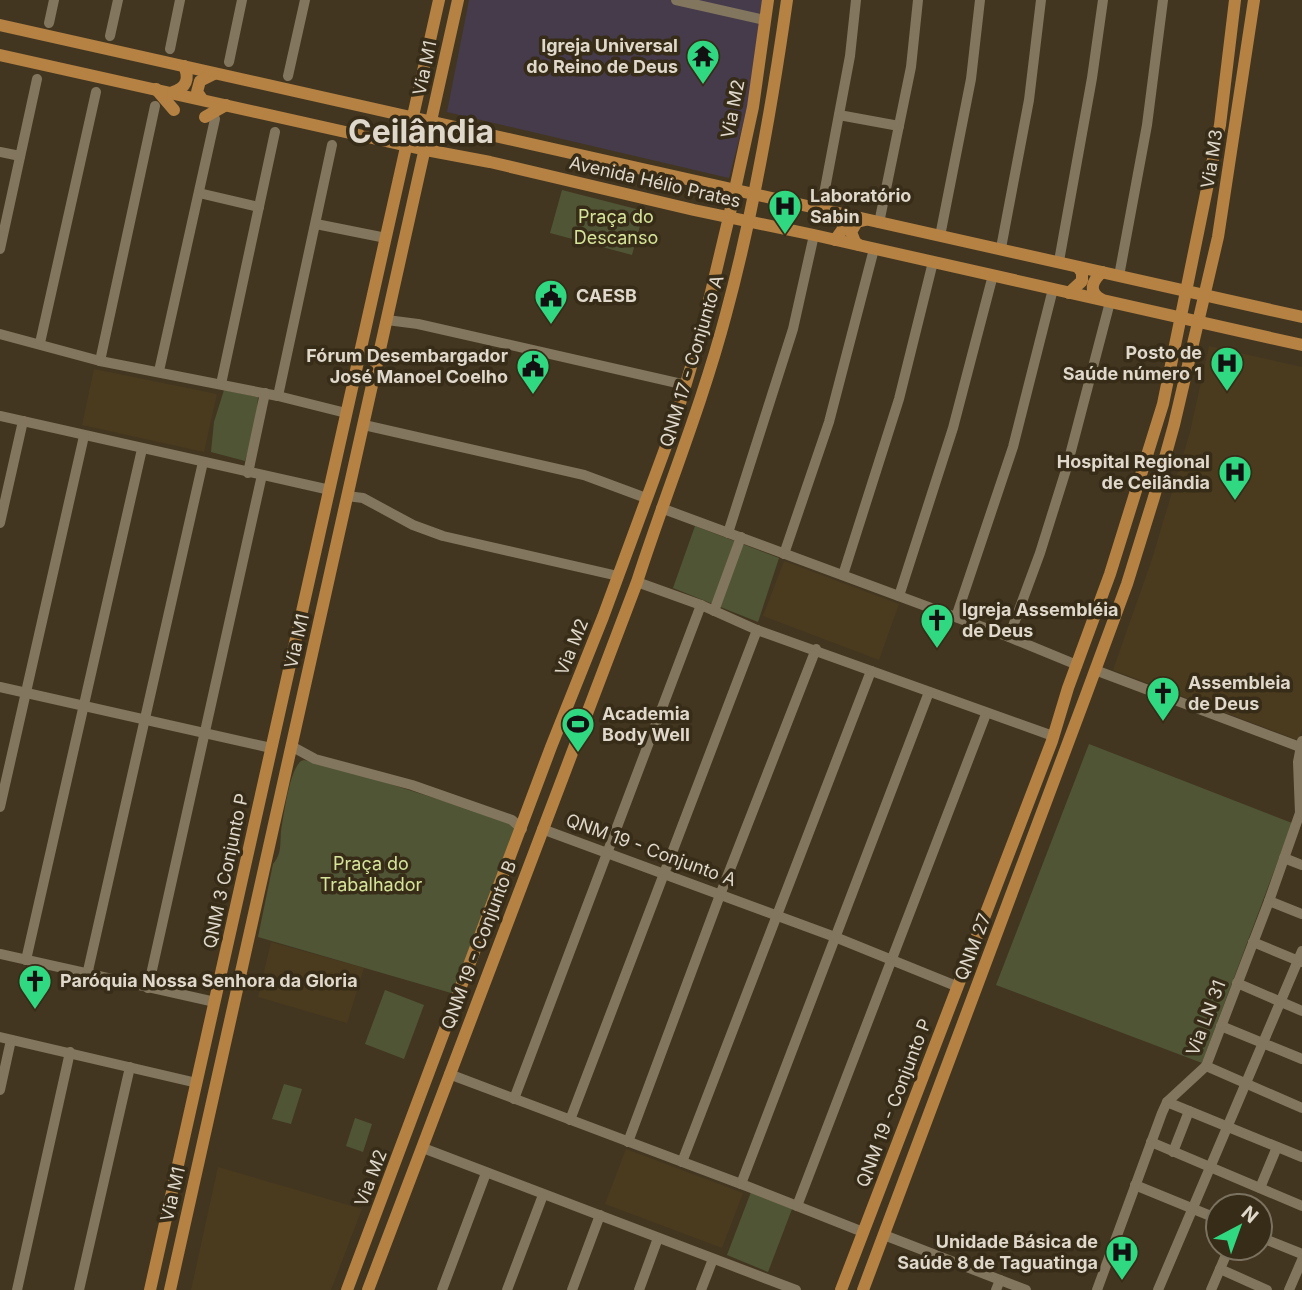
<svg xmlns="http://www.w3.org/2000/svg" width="1302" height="1290" viewBox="0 0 1302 1290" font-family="Inter,sans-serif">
<rect width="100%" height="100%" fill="#423621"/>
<path fill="#463b4b" d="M469,0H765L748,105L729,178L447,112Z"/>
<g fill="#4a3b1f">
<path d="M1209,346L1302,367V728L1298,740L1113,670L1152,559L1190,432Z"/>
<path d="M94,369L217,394L204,452L82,425Z"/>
<path d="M784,561L899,604L879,660L763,616Z"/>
<path d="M271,942L364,968L347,1023L258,997Z"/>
<path d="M626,1149L743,1193L722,1248L605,1204Z"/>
<path d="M218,1167L362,1209L331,1290H191Z"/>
</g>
<g fill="#505536">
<path d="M562,190L644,211L632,255L550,233Z"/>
<path d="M224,390L258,397L255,429L245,461L211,452L214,422Z"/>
<path d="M695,526L779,558L758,622L673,588Z"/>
<path d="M1089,744L1292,823L1202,1063L996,985Z"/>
<path d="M304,760L352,772L516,824L458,995L258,937L273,864C282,854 280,843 281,831C284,815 289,771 301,761Z"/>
<path d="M385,990L424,1005L404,1059L365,1044Z"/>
<path d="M284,1084L302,1089L291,1124L272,1119Z"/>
<path d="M355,1118L372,1124L363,1152L346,1146Z"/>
<path d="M751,1192L792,1209L768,1272L727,1255Z"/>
</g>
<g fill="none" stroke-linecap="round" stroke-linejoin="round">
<g stroke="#83765e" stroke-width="10">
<path d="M676,0L765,20"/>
<path d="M49,23L54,0"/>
<path d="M110,36L118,0"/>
<path d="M170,49L180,0"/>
<path d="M229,62L242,0"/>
<path d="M288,76L305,0"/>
<path d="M839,115L899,126"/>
<path d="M0,152L20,156"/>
<path d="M199,193L259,207"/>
<path d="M821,210L850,56L856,0"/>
<path d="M879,223L911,67L918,0"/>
<path d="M316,224L386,238"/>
<path d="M940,236L971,79L980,0"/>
<path d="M1001,248L1029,100L1041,0"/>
<path d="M0,249L37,79"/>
<path d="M1059,261L1092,78L1103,0"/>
<path d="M1119,276L1147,125L1163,0"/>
<path d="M387,320L418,324L686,385"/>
<path d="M0,334L100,361L278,396L346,413"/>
<path d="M40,343L96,92"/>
<path d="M100,361L155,106"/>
<path d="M159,371L215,119"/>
<path d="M221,384L275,132"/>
<path d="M278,396L332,145"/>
<path d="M0,416L330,490"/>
<path d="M364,425L584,475L646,498"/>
<path d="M248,473L265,393"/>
<path d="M347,496L363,498L413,525L443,536L618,576"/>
<path d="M661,508L1004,635L1077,665"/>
<path d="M0,523L23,421"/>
<path d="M728,533L793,329L814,235"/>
<path d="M784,554L829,422L874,249"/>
<path d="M843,575L899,399L933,262"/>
<path d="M637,582L701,605L757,630L1053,736"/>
<path d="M899,596L953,428L993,275"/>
<path d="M714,611L741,537"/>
<path d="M956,617L1013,447L1053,289"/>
<path d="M1009,637L1040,553L1066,470L1110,302"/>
<path d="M1095,670L1300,747"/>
<path d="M0,687L271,748"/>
<path d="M291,746L315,759L412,785L512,820L522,829"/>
<path d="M0,807L84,436"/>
<path d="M542,829L835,937L956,986"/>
<path d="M1284,858L1302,865"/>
<path d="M1269,901L1302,914"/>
<path d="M1253,942L1301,962"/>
<path d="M0,954L215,1002"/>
<path d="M26,960L142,449"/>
<path d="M87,975L203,462"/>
<path d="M1237,983L1302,1011"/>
<path d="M148,988L262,475"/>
<path d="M1221,1026L1302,1059"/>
<path d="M0,1037L197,1083"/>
<path d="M1206,1066L1302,1108"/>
<path d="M449,1074L749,1187L863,1232"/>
<path d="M0,1090L11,1040"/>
<path d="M514,1099L701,605"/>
<path d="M1167,1102L1302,1157"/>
<path d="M570,1120L757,630"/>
<path d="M628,1142L720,895L816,649"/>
<path d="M1151,1142L1302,1206"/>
<path d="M423,1148L796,1290"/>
<path d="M1173,1152L1189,1111"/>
<path d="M682,1162L871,671"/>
<path d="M741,1184L929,692"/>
<path d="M1135,1185L1218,1219"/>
<path d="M1260,1188L1277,1147"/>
<path d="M797,1206L986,714"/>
<path d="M884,1235L1026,1290"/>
<path d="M1260,1237L1302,1254"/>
<path d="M1220,1269L1267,1290"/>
<path d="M17,1290L70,1052"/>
<path d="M79,1290L130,1067"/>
<path d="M442,1290L486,1173"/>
<path d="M507,1290L543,1195"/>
<path d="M572,1290L600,1215"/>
<path d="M639,1290L658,1238"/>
<path d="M701,1290L713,1259"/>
<path d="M996,1290L1000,1280"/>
<path d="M1097,1290L1162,1113L1167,1102L1206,1066L1269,901L1300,813L1298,762L1302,741"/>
<path d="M1158,1290L1302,951"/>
<path d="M1211,1290L1229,1248"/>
<path d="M1289,1290L1302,1260"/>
</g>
<g stroke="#b58244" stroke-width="12">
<path d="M0,25L1302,317"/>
<path d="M0,55L426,150L490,162L694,210L814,235L1302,345"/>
<path d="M156,89L174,110"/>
<path d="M173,92C186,88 190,79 184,66"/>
<path d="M202,99L197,92L200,81L214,74"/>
<path d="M205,117L226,105"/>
<path d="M835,240L843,229L842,220L837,213"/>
<path d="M859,245L855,242L851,232L857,222L865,220"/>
<path d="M1069,293L1082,281V273L1078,267"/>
<path d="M1101,299C1088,292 1092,281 1102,272"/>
<path d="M150,1290L439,0"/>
<path d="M170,1290L458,0"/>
<path d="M347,1290L551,747L603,617L672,430L702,330L729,217L753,107L768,0"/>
<path d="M368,1290L637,582C666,492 702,405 726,314C754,211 772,106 787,0"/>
<path d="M841,1290L1052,741L1068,688L1110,574L1163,404L1220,125L1235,0"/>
<path d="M863,1290L1086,695L1127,584L1154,497L1174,425L1218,237L1254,0"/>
</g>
</g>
<defs>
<symbol id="temple-pin" viewBox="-11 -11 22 30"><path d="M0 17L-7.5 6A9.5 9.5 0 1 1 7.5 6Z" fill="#31d882" stroke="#372c17"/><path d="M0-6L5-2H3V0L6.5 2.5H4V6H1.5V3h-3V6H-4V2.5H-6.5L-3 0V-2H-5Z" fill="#111"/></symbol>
<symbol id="hospital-pin" viewBox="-11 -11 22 30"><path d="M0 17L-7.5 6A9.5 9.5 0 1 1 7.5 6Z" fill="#31d882" stroke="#372c17"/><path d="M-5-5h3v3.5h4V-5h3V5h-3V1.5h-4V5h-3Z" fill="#111"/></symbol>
<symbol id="civic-pin" viewBox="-11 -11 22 30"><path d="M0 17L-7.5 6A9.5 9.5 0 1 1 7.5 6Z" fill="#31d882" stroke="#372c17"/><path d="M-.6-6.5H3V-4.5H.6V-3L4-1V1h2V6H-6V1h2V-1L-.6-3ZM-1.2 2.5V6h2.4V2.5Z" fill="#111"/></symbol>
<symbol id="church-pin" viewBox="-11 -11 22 30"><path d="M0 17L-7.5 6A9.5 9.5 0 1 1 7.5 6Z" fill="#31d882" stroke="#372c17"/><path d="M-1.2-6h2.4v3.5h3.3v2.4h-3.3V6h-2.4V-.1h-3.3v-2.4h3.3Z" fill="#111"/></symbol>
<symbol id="stadium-pin" viewBox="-11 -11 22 30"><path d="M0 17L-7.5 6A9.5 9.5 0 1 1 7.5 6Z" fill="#31d882" stroke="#372c17"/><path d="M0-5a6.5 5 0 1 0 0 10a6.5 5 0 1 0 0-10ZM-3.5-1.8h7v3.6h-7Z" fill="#111"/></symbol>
</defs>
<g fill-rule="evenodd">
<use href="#temple-pin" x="684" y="37" width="38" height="52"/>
<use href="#hospital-pin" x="766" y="187" width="38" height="52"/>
<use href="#civic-pin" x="532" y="277" width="38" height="52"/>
<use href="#hospital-pin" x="1208" y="344" width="38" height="52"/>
<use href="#civic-pin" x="514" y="347" width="38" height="52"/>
<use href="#hospital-pin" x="1216" y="453" width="38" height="52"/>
<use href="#church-pin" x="918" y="601" width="38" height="52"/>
<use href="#church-pin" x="1144" y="674" width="38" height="52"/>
<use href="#stadium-pin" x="559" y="705" width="38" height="52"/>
<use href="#church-pin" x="16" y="962" width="38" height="52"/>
<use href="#hospital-pin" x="1103" y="1233" width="38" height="52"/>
</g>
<g text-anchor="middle" stroke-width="7" stroke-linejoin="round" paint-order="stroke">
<g font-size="18" font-weight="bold" fill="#dfd8cb" stroke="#372c17" text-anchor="start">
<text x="678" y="52" text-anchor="end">Igreja Universal<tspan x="678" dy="21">do Reino de Deus</tspan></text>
<text x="810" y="202">Laboratório<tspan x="810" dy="21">Sabin</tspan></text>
<text x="576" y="302">CAESB</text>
<text x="1202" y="359" text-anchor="end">Posto de<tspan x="1202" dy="21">Saúde número 1</tspan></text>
<text x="508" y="362" text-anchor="end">Fórum Desembargador<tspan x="508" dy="21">José Manoel Coelho</tspan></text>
<text x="1210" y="468" text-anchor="end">Hospital Regional<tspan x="1210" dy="21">de Ceilândia</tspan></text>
<text x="962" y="616">Igreja Assembléia<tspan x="962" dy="21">de Deus</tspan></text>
<text x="1188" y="689">Assembleia<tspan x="1188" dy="21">de Deus</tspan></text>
<text x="602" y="720">Academia<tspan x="602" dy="21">Body Well</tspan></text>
<text x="60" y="987">Paróquia Nossa Senhora da Gloria</text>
<text x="1098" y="1248" text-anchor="end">Unidade Básica de<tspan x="1098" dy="21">Saúde 8 de Taguatinga</tspan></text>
</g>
<g font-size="18" fill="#dfd8cb" stroke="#372c17">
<text transform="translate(425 68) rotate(-78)" y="6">Via M1</text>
<text transform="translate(733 109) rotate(-79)" y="6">Via M2</text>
<text transform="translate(1212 159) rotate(-81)" y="6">Via M3</text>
<text transform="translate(655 182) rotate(13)" y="6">Avenida Hélio Prates</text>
<text transform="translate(692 361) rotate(-73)" y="6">QNM 17 - Conjunto A</text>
<text transform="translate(297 641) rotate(-77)" y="6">Via M1</text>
<text transform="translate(572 647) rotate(-68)" y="6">Via M2</text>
<text transform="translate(651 850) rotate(20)" y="6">QNM 19 - Conjunto A</text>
<text transform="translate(226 871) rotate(-78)" y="6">QNM 3 Conjunto P</text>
<text transform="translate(479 945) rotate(-69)" y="6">QNM 19 - Conjunto B</text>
<text transform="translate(973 947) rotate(-69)" y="6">QNM 27</text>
<text transform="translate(1206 1018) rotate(-69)" y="6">Via LN 31</text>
<text transform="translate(894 1103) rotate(-69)" y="6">QNM 19 - Conjunto P</text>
<text transform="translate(371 1178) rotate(-69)" y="6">Via M2</text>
<text transform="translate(173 1194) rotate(-77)" y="6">Via M1</text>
</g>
<g font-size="18" fill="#d6e499" stroke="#372c17">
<text x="616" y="223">Praça do<tspan x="616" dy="21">Descanso</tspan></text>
<text x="371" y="870">Praça do<tspan x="371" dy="21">Trabalhador</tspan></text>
</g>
<g font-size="32" font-weight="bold" fill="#dfd8cb" stroke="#372c17">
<text x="421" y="143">Ceilândia</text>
</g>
</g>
<g transform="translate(1239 1227) rotate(41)"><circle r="33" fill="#372c17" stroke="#7a715f" stroke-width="2"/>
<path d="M0-5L12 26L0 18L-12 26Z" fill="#31d882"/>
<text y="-10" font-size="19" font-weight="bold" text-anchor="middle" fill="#dfd8cb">N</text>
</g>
</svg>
